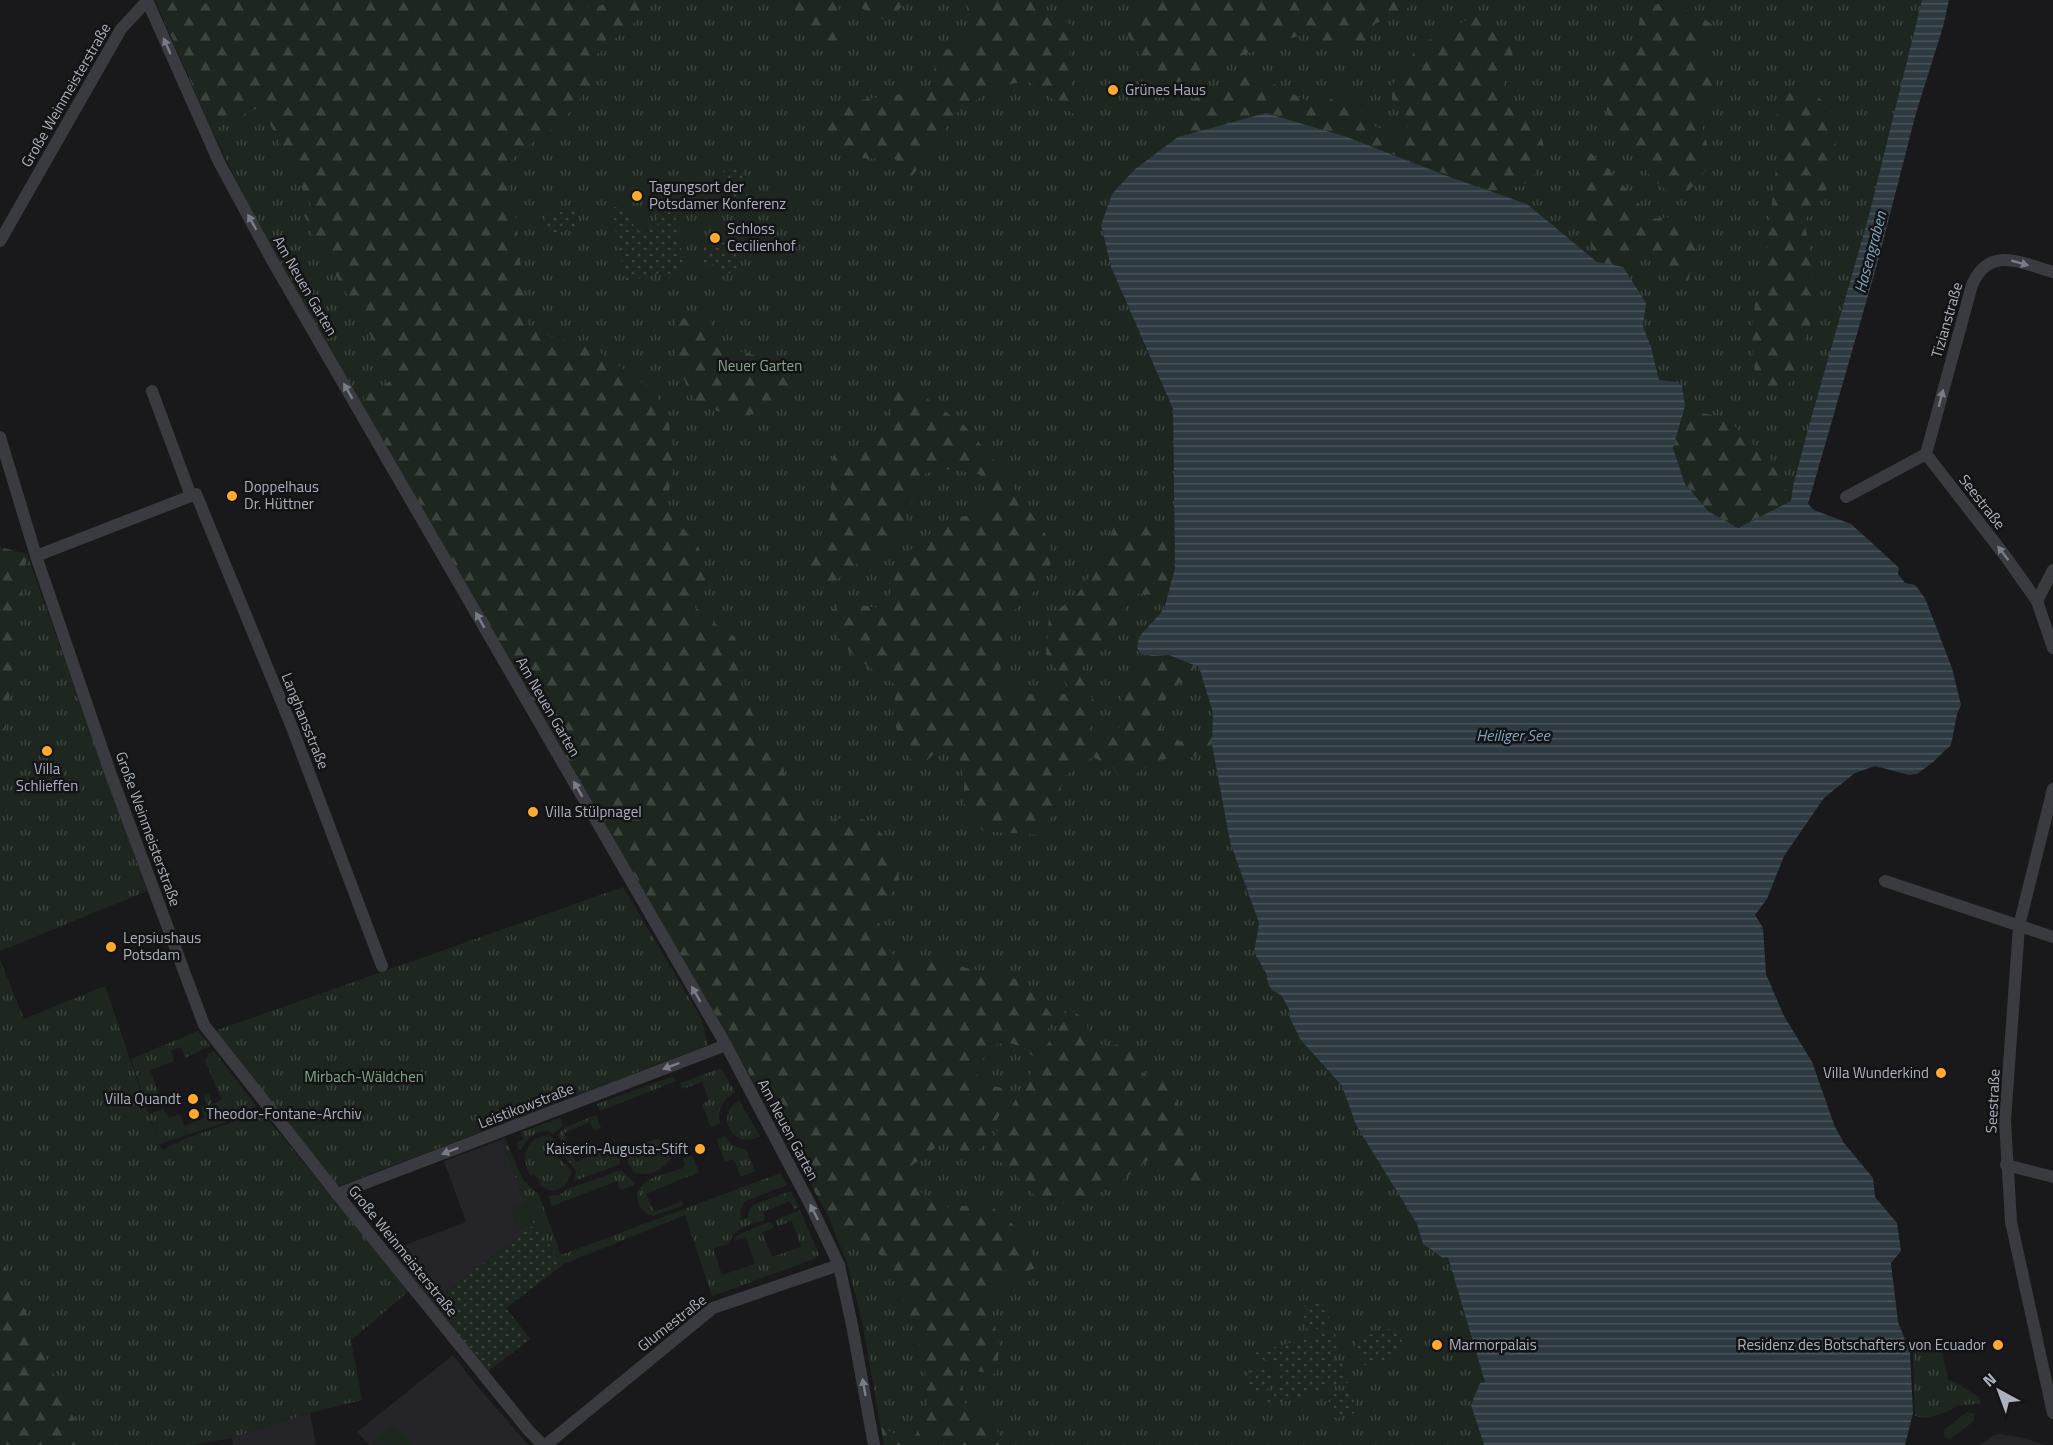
<svg xmlns="http://www.w3.org/2000/svg" width="2053" height="1445" viewBox="0 0 2053 1445" font-family="'Titillium Web',sans-serif">
<defs>
<pattern id="grass-tufts" width="24" height="20" patternUnits="userSpaceOnUse" patternTransform="scale(1.5)"><rect width="24" height="20" fill="#1e271f"/><path d="M3 7l-1-3M5 7V3M7 7l1-3M15 17l-1-3M17 17v-4M19 17l1-3" fill="none" stroke="#3c443e"/></pattern>
<pattern id="forest-firs" width="22" height="20" patternUnits="userSpaceOnUse" patternTransform="scale(1.5)"><rect width="22" height="20" fill="#1e271f"/><path d="M5 1l3.5 6h-7zM16 11l3.5 6h-7z" fill="#3c443e"/></pattern>
<pattern id="garden-dots" width="8" height="8" patternUnits="userSpaceOnUse" patternTransform="scale(1.5)"><rect width="8" height="8" fill="#1e271f"/><path d="M2 2h.1M6 6h.1" fill="none" stroke="#3c443e" stroke-width="1.8" stroke-linecap="round"/></pattern>
<pattern id="water-rules" width="6" height="5" patternUnits="userSpaceOnUse" patternTransform="scale(1.5)"><rect width="6" height="5" fill="#2e3a41"/><path d="M0 2.5h6" fill="none" stroke="#4a545a"/></pattern>
</defs>
<rect width="100%" height="100%" fill="#19191c"/>
<g fill="#252529">
<path d="M501,1140L534,1225L431,1303L389,1251L466,1222L444,1161Z"/>
<path d="M453,1355L474,1382L528,1445H369L357,1432Z"/>
<path d="M310,1413L316,1445H233L232,1438Z"/>
<path d="M2000,1434L2024,1438L2045,1445H1980L1994,1435Z"/>
</g>
<g fill="url(#grass-tufts)">
<path d="M155,0H1922L1869,215L1807,433L1793,486L1791,501L1708,511L1676,382L1659,380L1651,347L1643,326L1646,303L1623,268L1597,262L1527,204L1266,113L1178,137L1135,169L1112,194L1101,225L1111,267L1173,409L1175,568L1164,609L1139,637L1153,656L1169,655L1199,666L1213,713L1214,735L1230,842L1259,923L1254,952L1266,973L1268,984L1272,990L1281,995L1289,1009L1290,1018L1300,1039L1342,1086L1356,1125L1417,1224L1423,1244L1448,1256L1485,1382L1471,1405L1484,1445H884L862,1321L847,1263L829,1217L731,1041L272,254L210,126Z"/>
<path d="M27,554L147,891L0,951V775Z"/>
<path d="M623,887L701,1018L708,1045L339,1186L325,1179L209,1033Z"/>
<path d="M0,960L24,1019L105,986L159,1145L163,1150C193,1132 229,1127 260,1110L409,1291L351,1340L362,1400L310,1413L232,1438L191,1445H0Z"/>
<path d="M198,1031L210,1046L185,1058L181,1047L171,1050L174,1061L150,1070L160,1098L146,1103L131,1059Z"/>
<path d="M214,1051L256,1106L224,1123L159,1144L149,1114L163,1109L169,1118L180,1114L184,1126L205,1118L201,1107L207,1105L204,1094L208,1093L213,1104L222,1100L205,1061L208,1054Z"/>
<path d="M721,1068L735,1092C723,1099 717,1109 720,1123L711,1127L702,1104L709,1100L702,1082L683,1089L680,1083Z"/>
<path d="M673,1076L676,1081L600,1111L597,1104Z"/>
<path d="M739,1100L760,1136C734,1151 713,1116 739,1100Z"/>
<path d="M596,1115L601,1128L594,1131L590,1122L564,1133L575,1162L620,1145L622,1148L619,1156L620,1164L574,1181L576,1171L562,1153L561,1140L557,1135L566,1127Z"/>
<path d="M560,1118L563,1125L553,1134L549,1131C535,1131 526,1138 521,1150L518,1149L517,1143L524,1139L521,1132Z"/>
<path d="M549,1135L556,1141V1156L571,1170C570,1188 552,1198 539,1184L541,1181L533,1174L531,1176C519,1158 527,1137 549,1135Z"/>
<path d="M725,1136L732,1145L746,1150L755,1171L741,1177L734,1159L725,1162L717,1140Z"/>
<path d="M505,1138L523,1180L539,1195L561,1255L781,1173L787,1185L748,1200L743,1204L740,1211L741,1220L748,1217L749,1210L753,1205L791,1191L799,1207L794,1209L790,1201L763,1212L765,1220C753,1224 731,1228 730,1243L713,1249L722,1275L755,1264L746,1237L734,1241L736,1236L769,1222L772,1223L774,1228L762,1232L772,1257L801,1247L792,1221L778,1226L775,1220L800,1210L819,1255L814,1259L712,1296L685,1215L564,1264L534,1225L501,1140Z"/>
<path d="M656,1139C692,1144 660,1183 634,1172L628,1164C626,1146 642,1144 656,1139Z"/>
<path d="M692,1155L699,1172L646,1194L654,1212L682,1201L684,1205L653,1216C646,1214 639,1209 638,1200C634,1177 668,1174 683,1168L685,1164L683,1159Z"/>
<path d="M621,1170L635,1183L634,1185L621,1190L617,1181L552,1206L548,1196L559,1195L568,1189Z"/>
<path d="M1941,1347L1948,1380C1961,1383 1967,1391 1979,1397L1981,1404L1959,1405L1947,1412L1926,1418L1915,1416L1913,1353L1911,1349Z"/>
<path d="M1967,1412L1974,1414V1421L1950,1439L1944,1437V1430Z"/>
</g>
<g fill="url(#forest-firs)">
<path d="M183,0H197L218,8L219,0H589L588,8L624,0H639L648,11L596,55L591,85L561,123L525,148L502,168L515,210L527,327L558,339L591,346L655,391L669,422L673,468L666,507L699,548L706,578L690,603L722,629L735,637L739,657L742,689L760,732L783,764L787,796L819,822L852,817L873,822L898,857L899,882L876,915L891,954L931,960L1016,979L1038,997L1054,1018L1033,1056C1015,1044 1011,1039 990,1047L975,1073L985,1084L1002,1088L1006,1104L975,1157L943,1142L910,1167L920,1192L948,1207L988,1204L1022,1232L1038,1267L1010,1278L990,1299L999,1347L997,1374L960,1369L965,1403L992,1418L1003,1445H947L930,1435V1445H884L881,1427L912,1442L928,1409L924,1357L890,1264L868,1244L839,1243L829,1217L731,1041L391,456L363,397L393,380L391,372L314,237L304,215L313,210L261,106L219,127L210,126L157,3Z"/>
<path d="M778,0H836L846,33L827,54L807,37L797,10Z"/>
<path d="M845,0H909L887,21Z"/>
<path d="M965,0H1030L1071,25L1069,69L1075,115L1026,80L996,88L958,111L908,182L895,159L856,158L823,137L824,110L861,100L929,90L939,49L977,50Z"/>
<path d="M1161,0H1415L1411,6L1375,24L1368,43L1324,42L1309,32L1232,59L1160,92L1124,28Z"/>
<path d="M1667,2L1702,17L1715,27L1701,55L1719,71L1714,98L1699,117C1713,158 1715,171 1678,199L1652,179L1608,118L1601,77L1622,48L1637,36L1641,8Z"/>
<path d="M1477,17L1508,34L1515,66L1504,82L1514,104L1538,126L1545,150L1535,174L1522,186L1491,191L1347,137L1266,113L1178,137L1180,107L1246,70L1321,108L1341,90L1360,107L1366,121L1394,136L1408,126L1392,99V85L1413,54L1442,29Z"/>
<path d="M1806,88L1829,106C1832,124 1839,150 1835,168C1831,188 1816,205 1804,221L1810,248L1815,310L1793,378L1780,393H1763L1755,376L1752,333L1755,303L1765,276L1768,236L1779,143L1773,122L1791,90Z"/>
<path d="M1587,150L1609,169L1652,219L1679,216L1698,241L1688,282L1663,275L1644,246L1635,250L1636,270L1597,262L1585,227V193L1577,170Z"/>
<path d="M709,314L713,344L757,356L800,372L777,411L734,417L699,404L688,391L676,354L675,320Z"/>
<path d="M892,389L918,392L963,424L999,466L1048,538L1051,570L1026,601L1006,616L1000,674L1017,694H1073L1046,654L1049,617L1077,595L1099,562L1115,524L1139,522L1174,528L1175,568L1162,595L1131,594L1114,632L1090,652L1079,674L1096,705L1089,734L1119,732L1121,694L1143,672L1169,655L1197,665L1166,697L1161,729L1183,743L1214,735L1212,744L1190,758L1161,759L1121,782L1114,768L1093,757L1062,778L1059,806L1039,835L983,831L964,803V776L955,757L940,748L918,769L902,748L893,716L896,685L862,662L845,647L822,615L846,603L886,609L894,576L910,550L947,520L994,510L979,474L945,469L926,473L906,514L905,538L846,570L825,594L803,569L830,517L833,456L874,447L890,424Z"/>
<path d="M1685,406L1702,413L1728,418L1745,438L1770,458L1791,501L1738,528L1708,511L1685,484L1673,448Z"/>
<path d="M0,547L27,554L0,775Z"/>
<path d="M1068,1009C1074,1012 1083,1016 1087,1023C1087,1024 1088,1032 1089,1032C1098,1053 1120,1046 1133,1036L1144,1075L1170,1083L1204,1186L1147,1160L1123,1180L1081,1203L1041,1202L1004,1163L983,1156Z"/>
<path d="M0,1255L86,1445H0Z"/>
</g>
<g fill="url(#garden-dots)">
<path d="M741,167L747,197L732,200L731,195H728L723,171Z"/>
<path d="M625,205L627,215L631,214L635,232L658,227L656,214L674,210L684,266L678,268V272L662,275L659,273L626,282L611,208Z"/>
<path d="M573,209L578,216V226L576,229L549,234L546,232L543,223L545,215Z"/>
<path d="M733,241L739,271L719,275L717,264L704,266L700,247Z"/>
<path d="M534,1225L564,1264L506,1308L530,1339L487,1372L431,1303Z"/>
<path d="M1323,1300L1331,1325L1308,1331L1301,1307Z"/>
<path d="M1388,1329C1394,1331 1400,1334 1402,1341C1407,1359 1378,1362 1366,1365L1362,1364L1355,1344L1356,1339Z"/>
<path d="M1334,1330L1339,1348L1333,1353L1334,1359L1339,1364H1343L1349,1382L1267,1407L1266,1401C1290,1389 1283,1359 1256,1358L1255,1353Z"/>
<circle cx="1259" cy="1380" r="12"/>
<path d="M1350,1389L1358,1412L1334,1419L1327,1396Z"/>
</g>
<g fill="#1e271f">
<path d="M525,1202L534,1225L518,1231L510,1208Z"/>
<path d="M391,1423L413,1445L370,1444Z"/>
</g>
<path fill="url(#water-rules)" d="M1922,0H1949L1943,27L1916,113L1878,261L1808,504L1814,510L1851,524L1895,564L1899,568L1898,574L1905,583L1915,585L1925,598L1952,668L1961,705L1957,714L1951,745L1933,762L1917,774L1909,775L1875,766L1855,773L1824,798L1784,856L1767,899L1755,915L1763,928L1766,974L1784,1016L1812,1062L1835,1127L1844,1143L1873,1178L1875,1197L1897,1223L1901,1251L1891,1263L1898,1322L1910,1352L1913,1413L1905,1445H1484L1471,1405L1480,1383L1485,1382L1448,1257L1443,1258L1423,1244L1417,1224L1356,1125L1342,1086L1300,1039L1290,1018L1289,1009L1281,995L1272,990L1268,984L1266,973L1254,952L1259,923L1230,842L1212,744L1213,713L1199,667L1169,655L1153,656L1141,654L1137,648L1139,637L1164,609L1175,568L1173,409L1111,267L1101,225L1112,194L1135,169L1178,137L1266,113L1347,137L1447,176L1527,204L1597,262L1623,267L1646,303L1643,326L1651,347L1659,380L1677,382L1682,386L1685,406L1673,448L1685,484L1708,511L1738,528L1791,501L1793,486L1807,433L1869,215Z"/>
<g fill="none" stroke-linecap="round" stroke-linejoin="round">
<g stroke="#3a3b41" stroke-width="12">
<path d="M147,0L219,162L273,262L726,1045L810,1204L839,1265L852,1325L874,1445"/>
<path d="M0,241L121,29L147,1"/>
<path d="M152,391L191,496"/>
<path d="M0,437L36,556L110,772L204,1025L337,1194L529,1431L543,1445"/>
<path d="M1926,454L1972,285C1989,245 2021,263 2053,272"/>
<path d="M1926,454L2006,557L2037,601L2053,648"/>
<path d="M1846,497L1926,454"/>
<path d="M36,556L196,494L291,725L382,966"/>
<path d="M2037,601L2053,570"/>
<path d="M2053,789L2019,926L2005,1121L2011,1222L2053,1413"/>
<path d="M1885,881L2053,937"/>
<path d="M2006,1165L2053,1177"/>
<path d="M337,1194L726,1045"/>
<path d="M546,1445L713,1308L839,1265"/>
</g>
</g>
<defs><path id="oneway-solid" d="M-6-.8H1V-3.2L6.5 0L1 3.2V.8H-6Z" transform="scale(1.5)"/></defs>
<g fill="#787c85">
<use href="#oneway-solid" transform="translate(167 46) rotate(-114)"/>
<use href="#oneway-solid" transform="translate(252 222) rotate(-119)"/>
<use href="#oneway-solid" transform="translate(2020 263) rotate(16)"/>
<use href="#oneway-solid" transform="translate(348 391) rotate(-120)"/>
<use href="#oneway-solid" transform="translate(1941 398) rotate(-75)"/>
<use href="#oneway-solid" transform="translate(2003 553) rotate(-127)"/>
<use href="#oneway-solid" transform="translate(480 620) rotate(-120)"/>
<use href="#oneway-solid" transform="translate(578 789) rotate(-120)"/>
<use href="#oneway-solid" transform="translate(696 994) rotate(-120)"/>
<use href="#oneway-solid" transform="translate(671 1066) rotate(159)"/>
<use href="#oneway-solid" transform="translate(450 1151) rotate(159)"/>
<use href="#oneway-solid" transform="translate(814 1212) rotate(-117)"/>
<use href="#oneway-solid" transform="translate(864 1387) rotate(-100)"/>
</g>
<g fill="#ffa92e" stroke="#141417" stroke-width="2">
<circle cx="1113" cy="90" r="6"/>
<circle cx="637" cy="196" r="6"/>
<circle cx="715" cy="238" r="6"/>
<circle cx="232" cy="496" r="6"/>
<circle cx="47" cy="751" r="6"/>
<circle cx="533" cy="812" r="6"/>
<circle cx="111" cy="947" r="6"/>
<circle cx="1941" cy="1073" r="6"/>
<circle cx="193" cy="1099" r="6"/>
<circle cx="194" cy="1114" r="6"/>
<circle cx="700" cy="1149" r="6"/>
<circle cx="1437" cy="1345" r="6"/>
<circle cx="1998" cy="1345" r="6"/>
</g>
<g text-anchor="middle" stroke-width="5" stroke-linejoin="round" paint-order="stroke">
<g font-size="15" fill="#abb1bc" stroke="#141417" text-anchor="start">
<text x="1125" y="95">Grünes Haus</text>
<text x="649" y="192">Tagungsort der<tspan x="649" dy="17">Potsdamer Konferenz</tspan></text>
<text x="727" y="234">Schloss<tspan x="727" dy="17">Cecilienhof</tspan></text>
<text x="244" y="492">Doppelhaus<tspan x="244" dy="17">Dr. Hüttner</tspan></text>
<text x="47" y="774" text-anchor="middle">Villa<tspan x="47" dy="17">Schlieffen</tspan></text>
<text x="545" y="817">Villa Stülpnagel</text>
<text x="123" y="943">Lepsiushaus<tspan x="123" dy="17">Potsdam</tspan></text>
<text x="1929" y="1078" text-anchor="end">Villa Wunderkind</text>
<text x="181" y="1104" text-anchor="end">Villa Quandt</text>
<text x="206" y="1119">Theodor-Fontane-Archiv</text>
<text x="688" y="1154" text-anchor="end">Kaiserin-Augusta-Stift</text>
<text x="1449" y="1350">Marmorpalais</text>
<text x="1986" y="1350" text-anchor="end">Residenz des Botschafters von Ecuador</text>
</g>
<g font-size="15" fill="#abb1bc" stroke="#141417">
<text transform="translate(66 95) rotate(-60)" y="5">Große Weinmeisterstraße</text>
<text transform="translate(305 286) rotate(60)" y="5">Am Neuen Garten</text>
<text transform="translate(1947 320) rotate(-74)" y="5">Tizianstraße</text>
<text transform="translate(1982 502) rotate(52)" y="5">Seestraße</text>
<text transform="translate(548 707) rotate(60)" y="5">Am Neuen Garten</text>
<text transform="translate(305 721) rotate(68)" y="5">Langhansstraße</text>
<text transform="translate(148 829) rotate(70)" y="5">Große Weinmeisterstraße</text>
<text transform="translate(1993 1101) rotate(-87)" y="5">Seestraße</text>
<text transform="translate(526 1106) rotate(-21)" y="5">Leistikowstraße</text>
<text transform="translate(788 1130) rotate(62)" y="5">Am Neuen Garten</text>
<text transform="translate(403 1251) rotate(51)" y="5">Große Weinmeisterstraße</text>
<text transform="translate(672 1323) rotate(-38)" y="5">Glumestraße</text>
</g>
<g font-size="15" fill="#81a980" stroke="#141417">
<text x="760" y="371">Neuer Garten</text>
<text x="364" y="1082">Mirbach-Wäldchen</text>
</g>
<g font-size="16" font-style="italic" fill="#7fa3b9" stroke="#141417">
<text transform="translate(1870 252) rotate(-75)" y="6">Hasengraben</text>
<text x="1513" y="741">Heiliger See</text>
</g>
</g>
<g transform="translate(1999 1391) rotate(319)" stroke="#141417" stroke-width="4.5" paint-order="stroke">
<path d="M0-4.5L10 22L0 15L-10 22Z" fill="#abb1bc"/>
<text y="-9" font-size="16" font-weight="bold" text-anchor="middle" fill="#abb1bc">N</text>
</g>
</svg>
